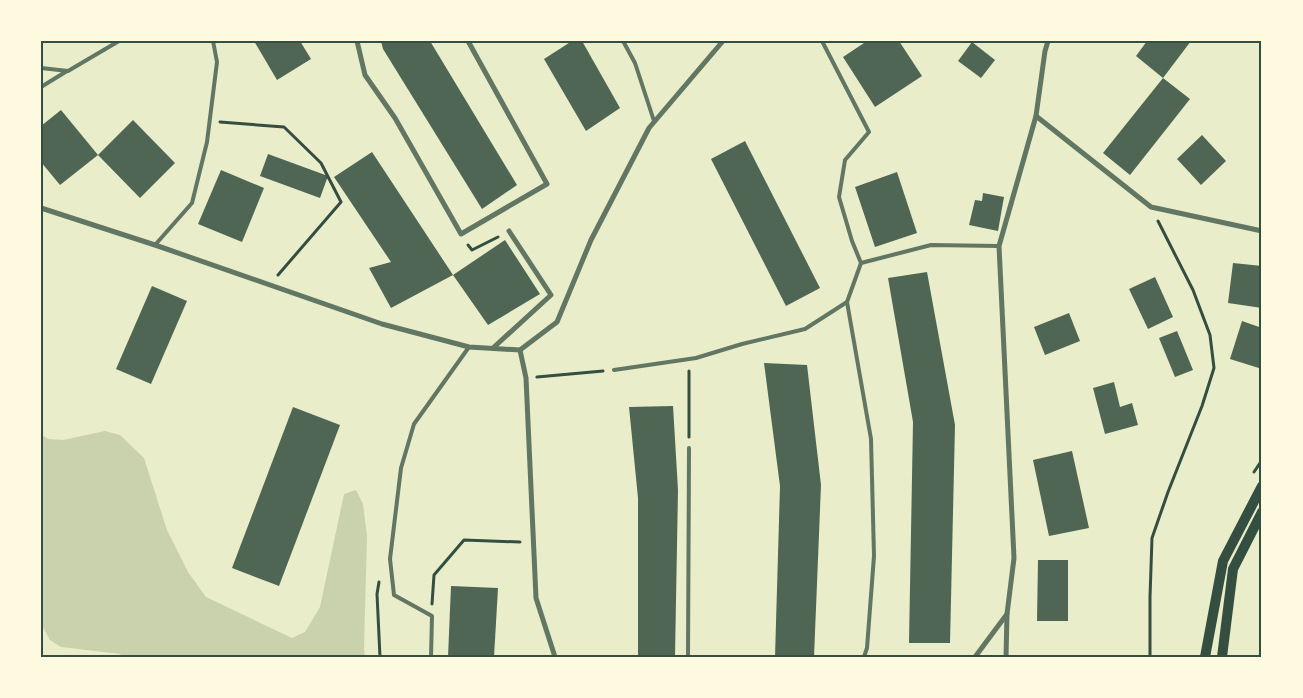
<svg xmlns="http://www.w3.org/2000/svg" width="1303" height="698" viewBox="0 0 1303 698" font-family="'Fira Sans',sans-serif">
<rect width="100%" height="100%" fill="#e9edc9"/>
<path fill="#cad2ad" d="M105,431L120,435L144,458L167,530L188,572L206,597L292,638L305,632L320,607L344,494L356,490L363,504L367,536L364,649L365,657H123L120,654L61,647L50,640L41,624V435L49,439L63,440Z"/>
<g fill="#4f6655">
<path d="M254,41H300L311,59L277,80Z"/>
<path d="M381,41H430L517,185L482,209L383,49Z"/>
<path d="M572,41H582L620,108L586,131L544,59Z"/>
<path d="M867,41H899L922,76L875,107L843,57Z"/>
<path d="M1147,41H1191L1163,78L1136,56Z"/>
<path d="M972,42L995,60L981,78L958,61Z"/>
<path d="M1163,78L1190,99L1130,175L1103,153Z"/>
<path d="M61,110L98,155L60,185L41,162V126Z"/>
<path d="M133,120L175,163L140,198L98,155Z"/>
<path d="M1202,135L1226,161L1201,185L1177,159Z"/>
<path d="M745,141L820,288L786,306L711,159Z"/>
<path d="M372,152L453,275L391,308L369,268L391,262L334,177Z"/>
<path d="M268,154L328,176L320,198L260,176Z"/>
<path d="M221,170L264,188L242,242L198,224Z"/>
<path d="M897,172L917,233L875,247L855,187Z"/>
<path d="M983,193L1004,197L998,231L969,225L975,200L982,201Z"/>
<path d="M505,240L540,294L488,325L453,275Z"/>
<path d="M1233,263L1262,266V308L1228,303Z"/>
<path d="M927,272L955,425L950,643H909L913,422L888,278Z"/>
<path d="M1155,277L1173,317L1148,329L1129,289Z"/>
<path d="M152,286L187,301L151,384L116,369Z"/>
<path d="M1069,313L1080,341L1045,355L1034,327Z"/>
<path d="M1242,321L1262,328V369L1230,359Z"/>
<path d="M1177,331L1193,370L1175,377L1159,338Z"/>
<path d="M764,363L807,365L821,485L814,657H775L780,486Z"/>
<path d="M1114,382L1120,407L1132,403L1138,425L1105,434L1093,388Z"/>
<path d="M673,406L678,490L675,657H638V498L629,407Z"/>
<path d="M293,407L340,425L279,586L232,568Z"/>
<path d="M1072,451L1089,528L1049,536L1033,460Z"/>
<path d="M1038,560H1068V621H1037Z"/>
<path d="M451,586L498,588L494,657H448Z"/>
</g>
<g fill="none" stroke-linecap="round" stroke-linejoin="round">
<g stroke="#344e41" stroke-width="3">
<path d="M220,122L284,127L321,163L341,202L278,275"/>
<path d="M468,245L472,250L498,237"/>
<path d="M537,377L603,371"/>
<path d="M689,437V371"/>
<path d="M1254,472L1262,460"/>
<path d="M379,582L377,594L380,657"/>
<path d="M432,604L434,575L464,540L520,542"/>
<path d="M1150,657V597L1152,538L1168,492L1202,406L1214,368L1210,335L1193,290L1158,221"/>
</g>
<g stroke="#617663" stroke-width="4">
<path d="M623,41L635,63L654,121"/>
<path d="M822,41L869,132L845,160L839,197L852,241L861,263"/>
<path d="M41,68L68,71L119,41"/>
<path d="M41,87L67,71"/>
<path d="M155,245L192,203L207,142L217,62L213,41"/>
<path d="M614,370L696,358L742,344L805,329L847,302"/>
<path d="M431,657L432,616L394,595L390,559L401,468L414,424L469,347"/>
<path d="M688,657L689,448"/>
<path d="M864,657L867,648L874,556L871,439L847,302L861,263L931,245L999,246"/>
</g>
<g stroke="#617663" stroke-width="5">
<path d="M357,41L365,75L395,118L461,234L547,184L468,41"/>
<path d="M1036,116L1151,207L1262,231"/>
<path d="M41,208L155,245L382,324L469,347L520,350L557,322L591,240L649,128L723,41"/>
<path d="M493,348L551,295L509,231"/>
<path d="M520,350L526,378L536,598L555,657"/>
<path d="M975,657L1007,614L1014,558L999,246L1036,116L1045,51L1048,41"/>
<path d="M1006,657L1007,614"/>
</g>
<g stroke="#344e41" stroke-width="10">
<path d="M1205,657L1223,561L1262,486"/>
<path d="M1222,657L1233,569L1262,512"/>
</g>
</g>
<rect width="1303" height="698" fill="none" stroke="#fefae0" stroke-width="85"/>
<rect x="42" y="42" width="1218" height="614" fill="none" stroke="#344e41" stroke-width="2"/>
</svg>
